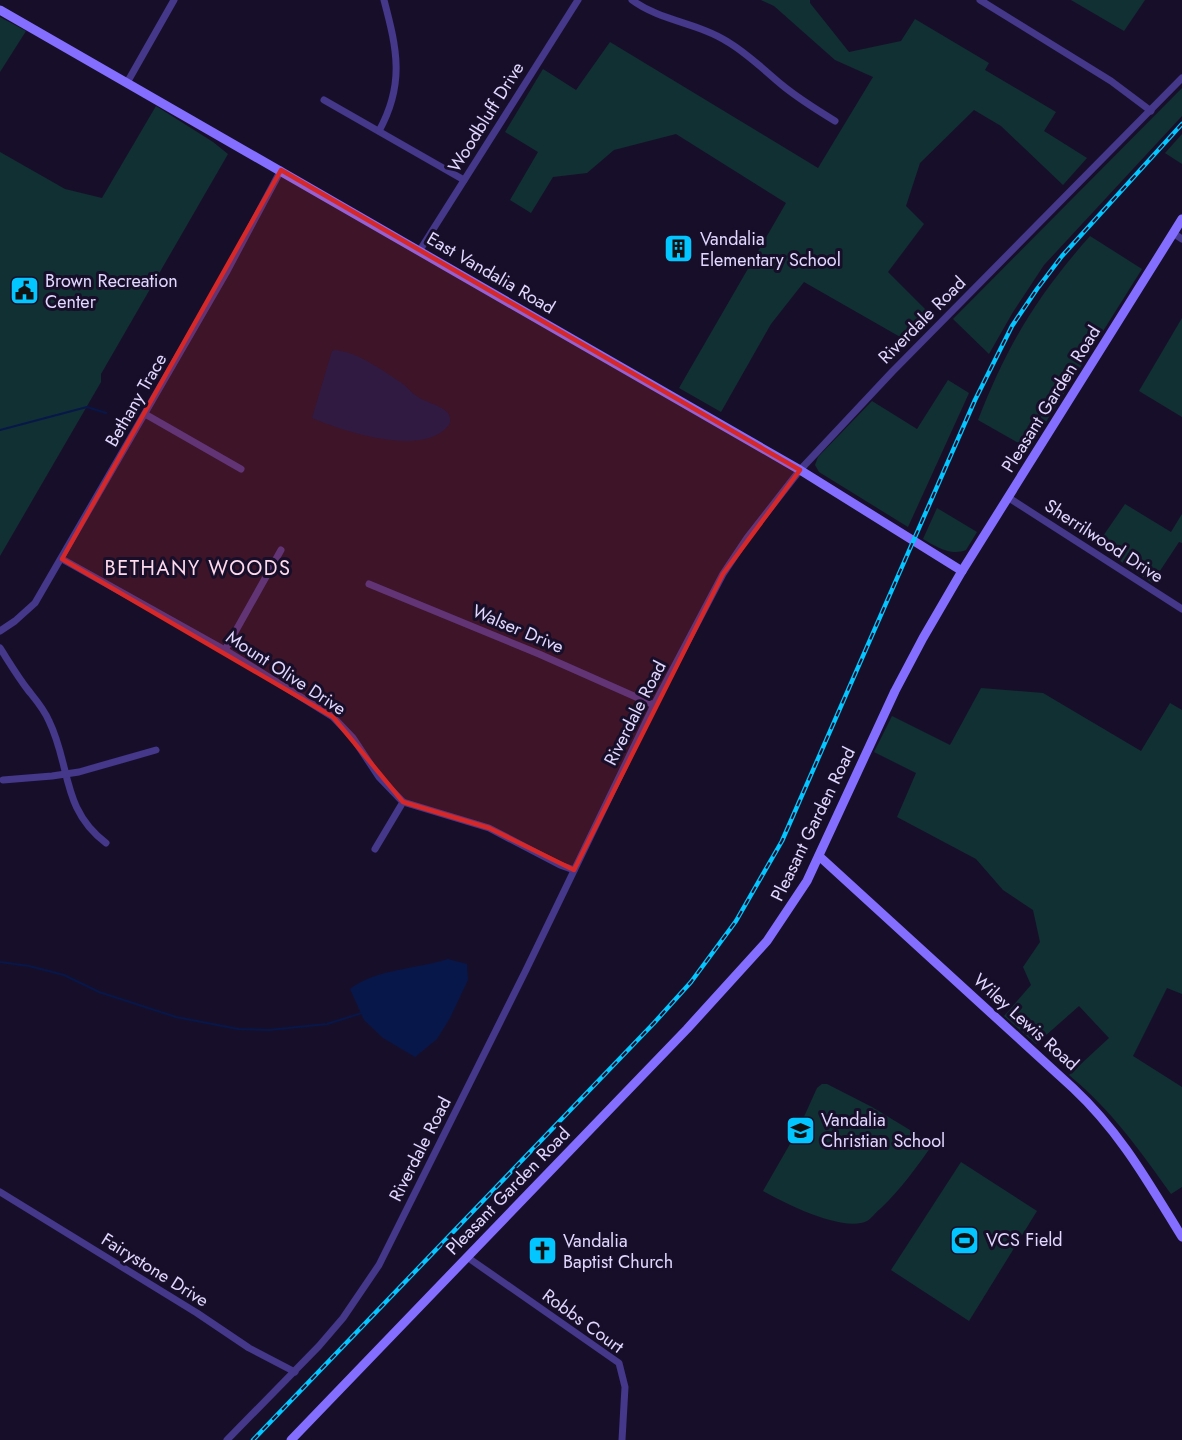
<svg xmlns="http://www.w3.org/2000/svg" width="1182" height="1440" viewBox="0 0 1182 1440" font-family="Jost,sans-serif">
<rect width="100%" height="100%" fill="#170f29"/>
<g fill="#113033">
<path d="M761,0H810V3L849,52L901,41L915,19L989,63L985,70L1056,112L1044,131L1087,158L1063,185L1001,126L974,110L920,163L906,206L924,224L888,272L934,318L909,342L804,282L771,324L721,412L679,388L786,203L676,134L614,150L587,173L553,177L531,213L510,200L538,152L505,132L543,69L576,90L610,42L818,168L873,77L835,60L774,6Z"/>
<path d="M1071,0H1145L1124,31Z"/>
<path d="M0,17L26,31L0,72Z"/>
<path d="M1182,88V116L1044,265L1013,312L989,354L953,319Z"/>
<path d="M156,106L213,142L228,154L101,374V382L0,556V152L65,189L102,198Z"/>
<path d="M1182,134V164L1165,153Z"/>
<path d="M1090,236L1142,269L1029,449L978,420C1007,345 1037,296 1090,236Z"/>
<path d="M1182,318V417L1139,391Z"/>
<path d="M948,380L969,393L908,527L819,472L815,465L818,457L872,401L917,429Z"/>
<path d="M1125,504L1171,532L1182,514V543L1179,542L1152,583L1097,545Z"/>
<path d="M937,508L977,532L966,550C950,556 937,547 923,539Z"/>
<path d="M981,688L1043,693L1141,751L1170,703L1182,710V994L1167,988L1133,1056L1182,1087V1187L1171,1194C1138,1148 1113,1112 1069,1075L1109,1038L1079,1006L1036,1044L1004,1016L1031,985L1023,967L1040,942L1033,910L1003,890L976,859L897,817L916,773L874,752L892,716L950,745Z"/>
<path d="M822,1084H827L872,1107L933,1144C916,1168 901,1189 880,1209C876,1212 871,1219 867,1221C844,1233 784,1203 763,1191L798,1130L817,1088Z"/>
<path d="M961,1162L1037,1211L969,1321L891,1270Z"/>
</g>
<g fill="#081749">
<path d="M336,350C361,354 380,369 400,382C407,386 411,393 418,397C426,403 450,407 450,419C451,424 447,427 444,430C415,455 343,431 312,418L332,351Z"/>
<path d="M448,959L467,964L468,980L450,1018L437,1039L415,1057L383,1038L364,1020L350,989C375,969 418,969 448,959Z"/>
</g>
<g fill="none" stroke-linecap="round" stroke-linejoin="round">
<g stroke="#081749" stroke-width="2">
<path d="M0,430L87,407L106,413"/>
<path d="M0,962L29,966L64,975L99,992L176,1017L238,1029L269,1030L327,1024L362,1013"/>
</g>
<g stroke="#45378a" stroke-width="7">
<path d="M632,0C660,21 699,23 728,42C748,54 764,70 782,85C799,99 817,110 835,121"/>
<path d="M980,0L1111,81L1151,111"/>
<path d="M128,81L174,0"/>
<path d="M324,100L464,180"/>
<path d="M379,131C405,84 397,49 384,0"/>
<path d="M1173,233L1182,239"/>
<path d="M420,250L578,0"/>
<path d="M145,414L241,469"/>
<path d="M1009,498L1182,609"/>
<path d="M62,559L225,650L333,717L353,738L379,777L403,802L489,828L560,865L574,870"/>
<path d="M369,584L539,654L654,705"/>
<path d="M0,631L15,621L35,603L226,273L281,170"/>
<path d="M0,648C9,662 18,677 28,690C36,700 44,709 49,721C71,766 61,809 106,843"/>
<path d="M225,650L281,550"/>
<path d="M3,780L52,776L79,772L156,750"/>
<path d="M375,849L403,802"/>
<path d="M0,1192L197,1313L249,1348L295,1372"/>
<path d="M467,1257L619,1363L625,1387L622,1440"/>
<path d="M227,1440L319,1346L343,1318L379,1265L526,970L654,705L723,574L747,538L800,470L892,372L1182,78"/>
</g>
<g stroke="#846eff" stroke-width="9">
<path d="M0,10L800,470L962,571"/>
<path d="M819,856L1073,1088C1121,1133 1148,1182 1182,1237"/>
<path d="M291,1440L687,1029L767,941L807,881L895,691L923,638L962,571L1182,219"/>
</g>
<defs>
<path id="rail" d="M253,1440L654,1023L691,982L736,921L782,841L975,400L1012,326L1037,289L1062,256L1182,124"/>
</defs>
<use href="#rail" stroke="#03c5ff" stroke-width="4.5"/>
<use href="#rail" stroke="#170f29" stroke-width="2" stroke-dasharray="7" stroke-linecap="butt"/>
</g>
<path fill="#d62828" fill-opacity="0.2" stroke="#d62828" stroke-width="4.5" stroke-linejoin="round" d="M281,170L800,470L723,574L574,870L489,828L403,802L333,717L62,559Z"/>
<defs>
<symbol id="building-square" viewBox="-11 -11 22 22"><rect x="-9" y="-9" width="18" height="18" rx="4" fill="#03c5ff" stroke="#170f29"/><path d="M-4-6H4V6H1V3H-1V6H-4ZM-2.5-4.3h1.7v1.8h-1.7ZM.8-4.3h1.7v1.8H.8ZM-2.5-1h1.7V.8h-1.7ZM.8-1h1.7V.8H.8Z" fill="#111"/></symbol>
<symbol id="civic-square" viewBox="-11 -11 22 22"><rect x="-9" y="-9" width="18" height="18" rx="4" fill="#03c5ff" stroke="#170f29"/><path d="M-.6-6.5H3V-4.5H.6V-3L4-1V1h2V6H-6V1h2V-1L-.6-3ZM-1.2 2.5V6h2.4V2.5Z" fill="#111"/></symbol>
<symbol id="school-square" viewBox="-11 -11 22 22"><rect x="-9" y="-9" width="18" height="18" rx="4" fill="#03c5ff" stroke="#170f29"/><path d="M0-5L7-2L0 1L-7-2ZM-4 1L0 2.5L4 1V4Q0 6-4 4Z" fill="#111"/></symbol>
<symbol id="stadium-square" viewBox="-11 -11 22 22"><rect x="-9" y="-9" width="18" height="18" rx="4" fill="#03c5ff" stroke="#170f29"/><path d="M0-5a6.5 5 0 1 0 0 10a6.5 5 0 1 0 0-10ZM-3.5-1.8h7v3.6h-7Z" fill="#111"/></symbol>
<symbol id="church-square" viewBox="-11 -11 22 22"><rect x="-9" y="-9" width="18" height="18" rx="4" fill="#03c5ff" stroke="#170f29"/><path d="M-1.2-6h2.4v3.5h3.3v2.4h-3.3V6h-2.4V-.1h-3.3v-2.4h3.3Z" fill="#111"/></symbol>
</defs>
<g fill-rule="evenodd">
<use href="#building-square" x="662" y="232" width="33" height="33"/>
<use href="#civic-square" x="8" y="274" width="33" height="33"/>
<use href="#school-square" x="784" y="1114" width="33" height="33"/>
<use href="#stadium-square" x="948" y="1224" width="33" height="33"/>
<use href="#church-square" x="526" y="1234" width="33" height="33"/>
</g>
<g text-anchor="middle" stroke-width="6" stroke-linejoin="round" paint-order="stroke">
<g font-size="18" fill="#e1d7ff" stroke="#170f29">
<text transform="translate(486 117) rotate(-58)" y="6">Woodbluff Drive</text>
<text transform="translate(491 273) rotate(30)" y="6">East Vandalia Road</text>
<text transform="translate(922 320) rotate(-45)" y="6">Riverdale Road</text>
<text transform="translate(1051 399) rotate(-58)" y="6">Pleasant Garden Road</text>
<text transform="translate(136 400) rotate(-60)" y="6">Bethany Trace</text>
<text transform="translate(1104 541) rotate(33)" y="6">Sherrilwood Drive</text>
<text transform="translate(518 629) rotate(23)" y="6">Walser Drive</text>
<text transform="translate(286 673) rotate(33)" y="6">Mount Olive Drive</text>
<text transform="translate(635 713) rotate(-63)" y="6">Riverdale Road</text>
<text transform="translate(813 824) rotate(-64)" y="6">Pleasant Garden Road</text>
<text transform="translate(1026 1022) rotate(42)" y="6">Wiley Lewis Road</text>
<text transform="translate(420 1149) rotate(-63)" y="6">Riverdale Road</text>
<text transform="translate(508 1191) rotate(-46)" y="6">Pleasant Garden Road</text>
<text transform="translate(155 1270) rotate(32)" y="6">Fairystone Drive</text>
<text transform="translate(583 1321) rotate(36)" y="6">Robbs Court</text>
</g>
<g font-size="18" fill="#e1d7ff" stroke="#170f29" text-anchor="start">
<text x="700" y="245">Vandalia<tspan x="700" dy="21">Elementary School</tspan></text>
<text x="45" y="287">Brown Recreation<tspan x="45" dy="21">Center</tspan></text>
<text x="821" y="1126">Vandalia<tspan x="821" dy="21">Christian School</tspan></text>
<text x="986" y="1246">VCS Field</text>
<text x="563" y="1247">Vandalia<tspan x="563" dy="21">Baptist Church</tspan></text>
</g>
<g font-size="20" letter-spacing="1.5" fill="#ffd9ec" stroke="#170f29">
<text x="198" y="575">BETHANY WOODS</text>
</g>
</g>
</svg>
